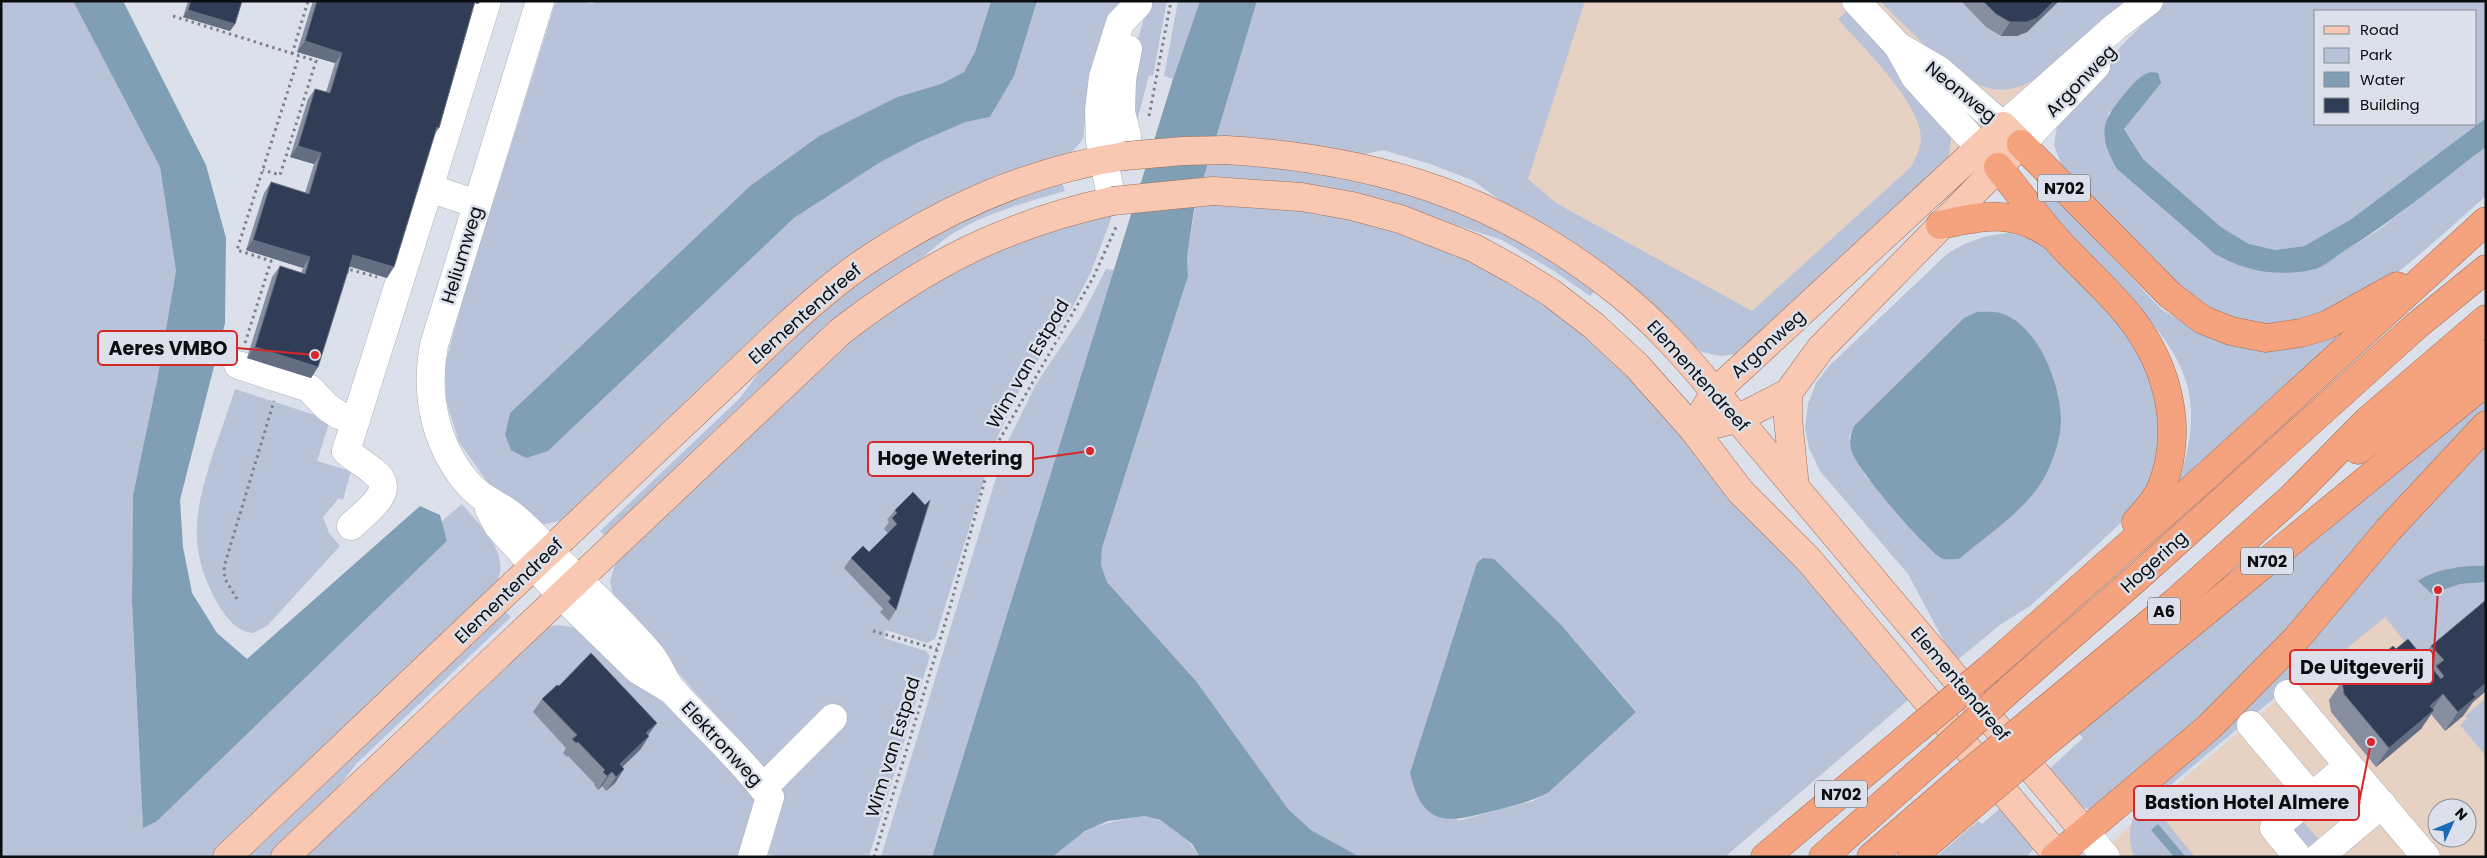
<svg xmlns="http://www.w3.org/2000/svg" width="2487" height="858" viewBox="0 0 2487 858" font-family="Poppins,sans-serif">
<rect width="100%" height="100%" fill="#dbe0ea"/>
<g fill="#e6d1c3" fill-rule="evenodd">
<path d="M1551,1H2127L1941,174L1721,351L1490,183Z"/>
<path d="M2486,494V857H2096L2156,802L2293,686ZM2437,808H2467V838H2437Z"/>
</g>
<g fill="#b8c3d9" fill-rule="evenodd">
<path d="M1,1H73L160,167L176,271L157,381L133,495L132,602L143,828L156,822L447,541L441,522L462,504C485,532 519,560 488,595L212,857H1Z"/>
<path d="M556,1H583L593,4L594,1H991L975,52L964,72L941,84L897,97L819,136L750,186L510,413L505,435L511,450L548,451L794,218L879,163L919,142L966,122L990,117L1014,76L1037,1H1122L1088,94L1083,139L1074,150L1054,161L931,210L561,521L545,524L534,522L524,516L488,483L459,442L446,400L445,364L486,216L492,206Z"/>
<path d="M1149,1H1167L1153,76L1149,75L1136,125L1129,70Z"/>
<path d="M1178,1H1200L1173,79L1164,76Z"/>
<path d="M1257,1H1585L1528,179L1556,203L1752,311L1911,167C1917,155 1923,145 1920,130C1914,97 1861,45 1838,19L1848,10L1886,51L1943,123L1951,139L1948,161L1738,354L1720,356L1702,352L1474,181L1430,164L1383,150L1365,154L1214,139Z"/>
<path d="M1880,1H2126L2037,78C2024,86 2009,92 1993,89C1961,85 1904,25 1880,1Z"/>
<path d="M2166,1H2486V118L2350,220L2304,246L2276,250L2249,244L2221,227L2143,159L2124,129L2141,106L2109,112L2104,137L2117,169L2188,231L2313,270L2377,231L2486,147V196C2398,272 2305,378 2184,293L2064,172L2054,145L2058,120L2122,45ZM2316,11H2476V124H2316Z"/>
<path d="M1209,161L1265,162L1393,185L1504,230L1596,289L1590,296L1554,271L1502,240L1390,204L1203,181Z"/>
<path d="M1062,182L1065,191C1027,202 986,213 952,234C937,244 924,257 910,268L607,538L600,531L740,398L771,356L807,321L878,266L986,208Z"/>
<path d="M2053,195L2161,309L2199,332L2298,345L2336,336L2337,338L2181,486L2179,480C2210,389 2179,349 2117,285C2092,259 2066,232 2041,205Z"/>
<path d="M1196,202L1323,211L1421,238L1517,284L1613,356L1914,695L1725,857H1360L1311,830L1289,810L1196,681L1107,582L1101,565L1102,548L1188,276L1187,257ZM1562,626L1636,711L1548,793L1533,801L1457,821Z"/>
<path d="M1114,211L1091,272L1076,301L1021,387L997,438L935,639L927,643L886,630L884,638L926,651L930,656L869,857H777L768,854L782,807L774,764L763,766L693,690L613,596L610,581L617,559L828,358L894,305L997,247Z"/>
<path d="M2009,233L2031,239L2049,250L2131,339L2141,352L2164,412L2153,479L2128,516L2091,551L2030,606L2000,625L1955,662L1908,574L1820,471L1809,448L1805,428L1808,404L1816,383L1830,365L1947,254C1967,241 1985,235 2009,233ZM1964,318L1944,559L1927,547L1865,475L1849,437L1854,426Z"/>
<path d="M1106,269L1114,270L932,857H881L1006,445L1036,384L1081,317Z"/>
<path d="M235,389L330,420L317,461L351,471L343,500L339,498L323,517L329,533L340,546L267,626L253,633C236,631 228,619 219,606C205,582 195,554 197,526C198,487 223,428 235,389Z"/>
<path d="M2486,397V410L2424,474L2221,705L2091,810L2076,805L2047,771L2083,738L2078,732Z"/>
<path d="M2486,442V566C2465,566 2435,568 2419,581L2432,594L2460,584L2486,582V607L2421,662L2385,617L2328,664L2325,661L2298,683L2295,681L2150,802L2195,857H2186L2158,824L2151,830L2174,857L2162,855L2159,857H2134C2126,836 2130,819 2142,801Z"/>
<path d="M504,610L511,617L356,764L324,806L271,857H243Z"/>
<path d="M557,625L578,628L655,695L748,785L757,803L743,857H302L547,627Z"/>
<path d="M2486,698V756L2460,725L2467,719L2465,716Z"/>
<path d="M2344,786C2354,788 2360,795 2361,805L2354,815L2334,792Z"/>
<path d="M2005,804L2037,844L2027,857H1936L1978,821L1982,824Z"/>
<path d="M1145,816C1168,821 1187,837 1200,857H1052C1083,827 1103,822 1145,816Z"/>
<path d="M2301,819L2321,842C2304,851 2305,847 2294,834L2295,826Z"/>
</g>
<g fill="#809eb4">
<path d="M73,1H123L206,165L226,238L225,323L180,500L183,547L192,593L217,633L247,659L420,506L440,515L447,541L156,822L143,828L132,602L133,495L157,381L176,271L160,167Z"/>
<path d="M991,1H1037L1014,76L990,117L966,122L919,142L879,163L794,218L548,451L526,458L511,450L505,435L510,413L750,186L819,136L897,97L941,84L964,72L975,52Z"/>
<path d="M1200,1H1257L1194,210L1187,257L1188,276L1102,548L1101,565L1107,582L1196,681L1289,810L1311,830L1360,857H1200L1192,844L1174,830L1160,820L1145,816L1108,821L1085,831L1052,857H932L1173,79Z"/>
<path d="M2151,72L2158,73L2161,83L2124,129L2143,159L2221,227L2249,244L2276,250L2304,246L2350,220L2486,118V147C2438,183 2392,222 2341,253C2332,259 2321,269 2311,270C2277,277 2245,271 2215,254L2117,169C2097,133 2101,121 2127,91C2134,83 2140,75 2151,72Z"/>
<path d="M1977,312C1985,312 1995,311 2003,314C2039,327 2060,384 2061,419C2061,438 2053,462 2044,478C2025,511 1987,535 1959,559C1954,559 1947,560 1943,559C1927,552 1857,469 1852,452C1849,442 1850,435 1854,426L1964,318Z"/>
<path d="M1483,558L1494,559L1562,626L1636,712L1548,793C1530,802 1512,806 1493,811C1447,823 1423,828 1410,773L1477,563Z"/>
<path d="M2486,566V582L2460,584L2432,594L2418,581C2435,569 2465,565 2486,566Z"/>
<path d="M2158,824L2186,857H2174L2151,830Z"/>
</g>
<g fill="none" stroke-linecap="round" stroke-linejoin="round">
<defs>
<g id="minor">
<path d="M540,1L434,345C425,393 434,441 465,480C481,500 496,502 513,516C527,527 539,541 551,553C584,586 619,618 649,653C659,664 663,680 673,691C705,727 741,758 770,797L752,857"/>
<path d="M1856,1L1898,46L1915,77L1980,148"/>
<path d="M1898,46L1939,70L2003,126L2115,27L2149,1"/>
<path d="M2021,144L2096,66"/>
<path d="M1125,156L1127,136L1121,112L1122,79L1128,49"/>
<path d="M1112,201L1100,141L1099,110L1103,77L1120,23L1138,4"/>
<path d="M477,204L429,188L487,1"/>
<path d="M238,365L309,388L327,407L339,415L356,420"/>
<path d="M489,509L498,526L561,595L638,670L668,688"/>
<path d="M351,526C365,512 399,491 374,472C365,464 355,459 346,451L429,188"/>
<path d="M2288,694L2426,857"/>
<path d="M2251,725L2312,797"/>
<path d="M763,788L833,718"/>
<path d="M2084,831L2106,857"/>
<path d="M2298,857L2274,828L2348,766"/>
<path d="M2319,857L2382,804"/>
</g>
<g id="major">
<path d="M2003,126L2021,144L1820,349L1788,393L1737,419L1693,429L1715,392Z"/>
<path d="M1226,150C1377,159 1501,197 1620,294C1656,323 1686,357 1715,392L2084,831"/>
<path d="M1213,191L1301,197L1352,206L1400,219L1474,248L1514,270L1550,292L1594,326L1637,366L1693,429L1740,491L1808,559L2057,855"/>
<path d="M1788,393V419L1795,487"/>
<path d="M227,857L781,331C807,307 834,283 863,263C942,210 1031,170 1125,156"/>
<path d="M285,857L841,331C928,264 1004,225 1112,201"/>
</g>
<g id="highway">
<path d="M2021,144L2170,295L2203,320L2231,331L2266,338L2301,333L2327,325L2397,286"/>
<path d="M1998,167C2017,190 2035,215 2055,238C2080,266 2110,291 2133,321C2168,368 2184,429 2162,486C2157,500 2145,512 2136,522"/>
<path d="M1940,225C1981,216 2011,209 2048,233"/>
<path d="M2358,450L2486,354"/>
<path d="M1989,669L2203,479L2486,221"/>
<path d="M2008,691L2139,576L2416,326L2486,269"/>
<path d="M2033,720L2174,603L2291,498L2368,420L2486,319"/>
<path d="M2049,740L2486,382"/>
<path d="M1765,857L1916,730"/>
<path d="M1823,857L1937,756"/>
<path d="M1871,857L1959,781"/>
<path d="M1912,857L1976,802"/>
<path d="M2055,857L2209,727L2297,638L2388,530L2486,425"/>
</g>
</defs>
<use href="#minor" stroke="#aaafb8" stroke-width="29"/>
<use href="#major" stroke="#a26e58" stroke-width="29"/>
<use href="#highway" stroke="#a26e58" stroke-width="29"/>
<g stroke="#7d8087" stroke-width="3" stroke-dasharray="2.5 4" stroke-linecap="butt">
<path d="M173,16L316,61L280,175L263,170"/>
<path d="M292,54L308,1"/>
<path d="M1149,116L1171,1"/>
<path d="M347,273L348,269L377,277"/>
<path d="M245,343L271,261L237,250L299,56"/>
<path d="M237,599L225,579L224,567L274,401"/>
<path d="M873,631L937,649"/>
<path d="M874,857L950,607L993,451L1093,278L1117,225"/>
</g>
<use href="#minor" stroke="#fff" stroke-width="28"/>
<use href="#major" stroke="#f8c8b2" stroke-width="28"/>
<use href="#highway" stroke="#f4a37e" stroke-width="28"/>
<defs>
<g id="major-bridge">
<path d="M1125,156L1183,151L1226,150"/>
<path d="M1112,201L1213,191"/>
</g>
<g id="highway-bridge">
<path d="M1916,730L1989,669"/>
<path d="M1937,756L2008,691"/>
<path d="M1959,781L2033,720"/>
<path d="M1976,802L2049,740"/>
</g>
</defs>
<use href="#major-bridge" stroke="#a26e58" stroke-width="29" stroke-linecap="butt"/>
<use href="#highway-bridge" stroke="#a26e58" stroke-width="29" stroke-linecap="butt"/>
<use href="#major-bridge" stroke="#f8c8b2" stroke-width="28"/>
<use href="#highway-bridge" stroke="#f4a37e" stroke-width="28"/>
</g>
<g fill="#868ea0">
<path d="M188,1H242L235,24L230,31L183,17Z"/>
<path d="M313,1H481L478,4L475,3L439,128L435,134L387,278L349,266L318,367L311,378L247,358L272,277L280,266L301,273L303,268L246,250L264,193L271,182L305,193L314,164L290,157L308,99L315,89L326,92L335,63L297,52Z"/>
<path d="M1961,1H2059L2027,32L2017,36H2001L1986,27Z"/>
<path d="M913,492L896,610L889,621L880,612L883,609L844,568L851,558L869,552L888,533L884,529L889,522L887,520L895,510Z"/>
<path d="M2486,600V691L2473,702L2463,716L2445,731L2431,714L2421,729L2376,767L2331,712L2329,700L2342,681L2356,669L2362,660L2380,657L2396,649L2423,657L2431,646Z"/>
<path d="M559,686L657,723L648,735L649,736L640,750L622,767L624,769L615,783L606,791L602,786L598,790L594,785L595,784L568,756L567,757L563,753L566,748L533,712L542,699Z"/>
</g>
<g fill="#646e83">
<path d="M471,1H481L478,4L471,2Z"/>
<path d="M2054,1H2059L2027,32L2017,36H2001L2010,22Z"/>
<path d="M188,10L235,24L230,31L183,17Z"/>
<path d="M305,41L342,53L335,63L297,52Z"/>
<path d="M298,146L321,153L314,164L290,157Z"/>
<path d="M253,240L310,257L303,268L246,250Z"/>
<path d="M353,255L394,267L387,278L345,265Z"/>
<path d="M255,347L318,367L311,378L247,358Z"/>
<path d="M2486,683V691L2473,702L2463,716L2445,731L2458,712L2473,694Z"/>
<path d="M2443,694L2430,713V706Z"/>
<path d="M2434,710L2421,729L2376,767L2389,748Z"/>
<path d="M657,723L647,736L646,733Z"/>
<path d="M649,736L640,750L614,775L620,764Z"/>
<path d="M624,769L615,783L606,791L616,777Z"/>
<path d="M612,772L602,786L598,790L607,776Z"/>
</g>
<g fill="#313d57" stroke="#646e83">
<path d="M191,1H242L235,24L188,10Z"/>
<path d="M317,1H475L439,128L437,127L394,267L353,255L318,367L255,347L280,266L305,274L310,257L253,240L271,182L309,194L321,153L298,146L315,89L330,93L342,53L305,41Z"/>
<path d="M1983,1H2054L2037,18L2027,22H2010L1996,14Z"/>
<path d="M913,492L925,505L930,500L896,610L888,602L891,598L851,558L863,546L869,552L897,524L892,518L897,513L895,510Z"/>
<path d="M2486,600V683L2473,694L2476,697L2458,712L2443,694L2430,706L2434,710L2389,748L2344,694L2342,681L2355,667L2361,674L2368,668L2362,660L2374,650L2380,657L2393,646L2396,649L2408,639L2441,679L2444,676L2436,666L2444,660L2431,646Z"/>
<path d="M591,653L657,723L646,733L649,736L620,764L624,769L616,777L612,772L607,776L603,772L605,770L578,742L576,743L572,739L577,735L542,699L557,685L559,686Z"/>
</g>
<g text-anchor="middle" stroke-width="5" stroke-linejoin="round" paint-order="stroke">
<g fill="#dbe0ea" stroke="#494c51" stroke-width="1">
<rect x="2038" y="174.5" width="52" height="27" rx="4"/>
<rect x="2241" y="547.5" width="52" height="27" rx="4"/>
<rect x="2148" y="597.5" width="32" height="27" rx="4"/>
<rect x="1815" y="780.5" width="52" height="27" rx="4"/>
</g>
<g font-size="16" font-weight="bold" fill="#0b0d10">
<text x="2064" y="194">N702</text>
<text x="2267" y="567">N702</text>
<text x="2164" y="617">A6</text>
<text x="1841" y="800">N702</text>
</g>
<g font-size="18" fill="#0b0d10" stroke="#dbe0ea">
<text transform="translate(2081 81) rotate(-46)" y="6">Argonweg</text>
<text transform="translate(1961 92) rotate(39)" y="6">Neonweg</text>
<text transform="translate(462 255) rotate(-73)" y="6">Heliumweg</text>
<text transform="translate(805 314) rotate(-41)" y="6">Elementendreef</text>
<text transform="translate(1768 344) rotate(-42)" y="6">Argonweg</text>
<text transform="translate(1028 364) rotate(-60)" y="6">Wim van Estpad</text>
<text transform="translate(1698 376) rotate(48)" y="6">Elementendreef</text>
<text transform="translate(2154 562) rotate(-42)" y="6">Hogering</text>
<text transform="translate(509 591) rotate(-44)" y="6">Elementendreef</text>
<text transform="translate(1960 684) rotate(50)" y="6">Elementendreef</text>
<text transform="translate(722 744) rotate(47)" y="6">Elektronweg</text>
<text transform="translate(893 747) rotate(-73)" y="6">Wim van Estpad</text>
</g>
</g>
<path fill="none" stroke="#d62828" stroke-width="2" d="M315 355L237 348M1090 451L1033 459M2438 590L2433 667M2371 742L2359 803"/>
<g fill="#d62828" stroke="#dbe0ea" stroke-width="2">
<circle cx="315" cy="355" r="5"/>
<circle cx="1090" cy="451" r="5"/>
<circle cx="2438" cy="590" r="5"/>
<circle cx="2371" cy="742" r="5"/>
</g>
<g fill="#dbe0ea" stroke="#d62828" stroke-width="2">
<rect x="98" y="331" width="139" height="34" rx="5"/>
<rect x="868" y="442" width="165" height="34" rx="5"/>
<rect x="2290" y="650" width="143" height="34" rx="5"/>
<rect x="2134" y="786" width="225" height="34" rx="5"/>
</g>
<g font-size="19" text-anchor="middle" font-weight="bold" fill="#0b0d10">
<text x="168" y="355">Aeres VMBO</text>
<text x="950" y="465">Hoge Wetering</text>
<text x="2362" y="674">De Uitgeverij</text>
<text x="2247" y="809">Bastion Hotel Almere</text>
</g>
<rect width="2487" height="858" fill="none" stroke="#0b0d10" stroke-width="5"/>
<rect x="2314" y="10" width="162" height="115" fill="#dbe0ea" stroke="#888c93"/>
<rect x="2324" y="26" width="25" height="8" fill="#f8c8b2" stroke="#888c93"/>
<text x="2360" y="35" font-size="15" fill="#0b0d10">Road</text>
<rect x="2324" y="48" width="25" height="15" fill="#b8c3d9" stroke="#888c93"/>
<text x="2360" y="60" font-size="15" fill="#0b0d10">Park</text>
<rect x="2324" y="72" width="25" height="15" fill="#809eb4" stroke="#888c93"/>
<text x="2360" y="85" font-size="15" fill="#0b0d10">Water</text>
<rect x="2324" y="98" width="25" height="15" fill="#313d57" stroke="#888c93"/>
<text x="2360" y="110" font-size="15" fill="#0b0d10">Building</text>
<g transform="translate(2452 823) rotate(46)"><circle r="24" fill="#dbe0ea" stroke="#888c93"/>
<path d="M0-4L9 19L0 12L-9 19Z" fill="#1b6ab9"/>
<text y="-8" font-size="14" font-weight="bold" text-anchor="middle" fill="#0b0d10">N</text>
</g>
</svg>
